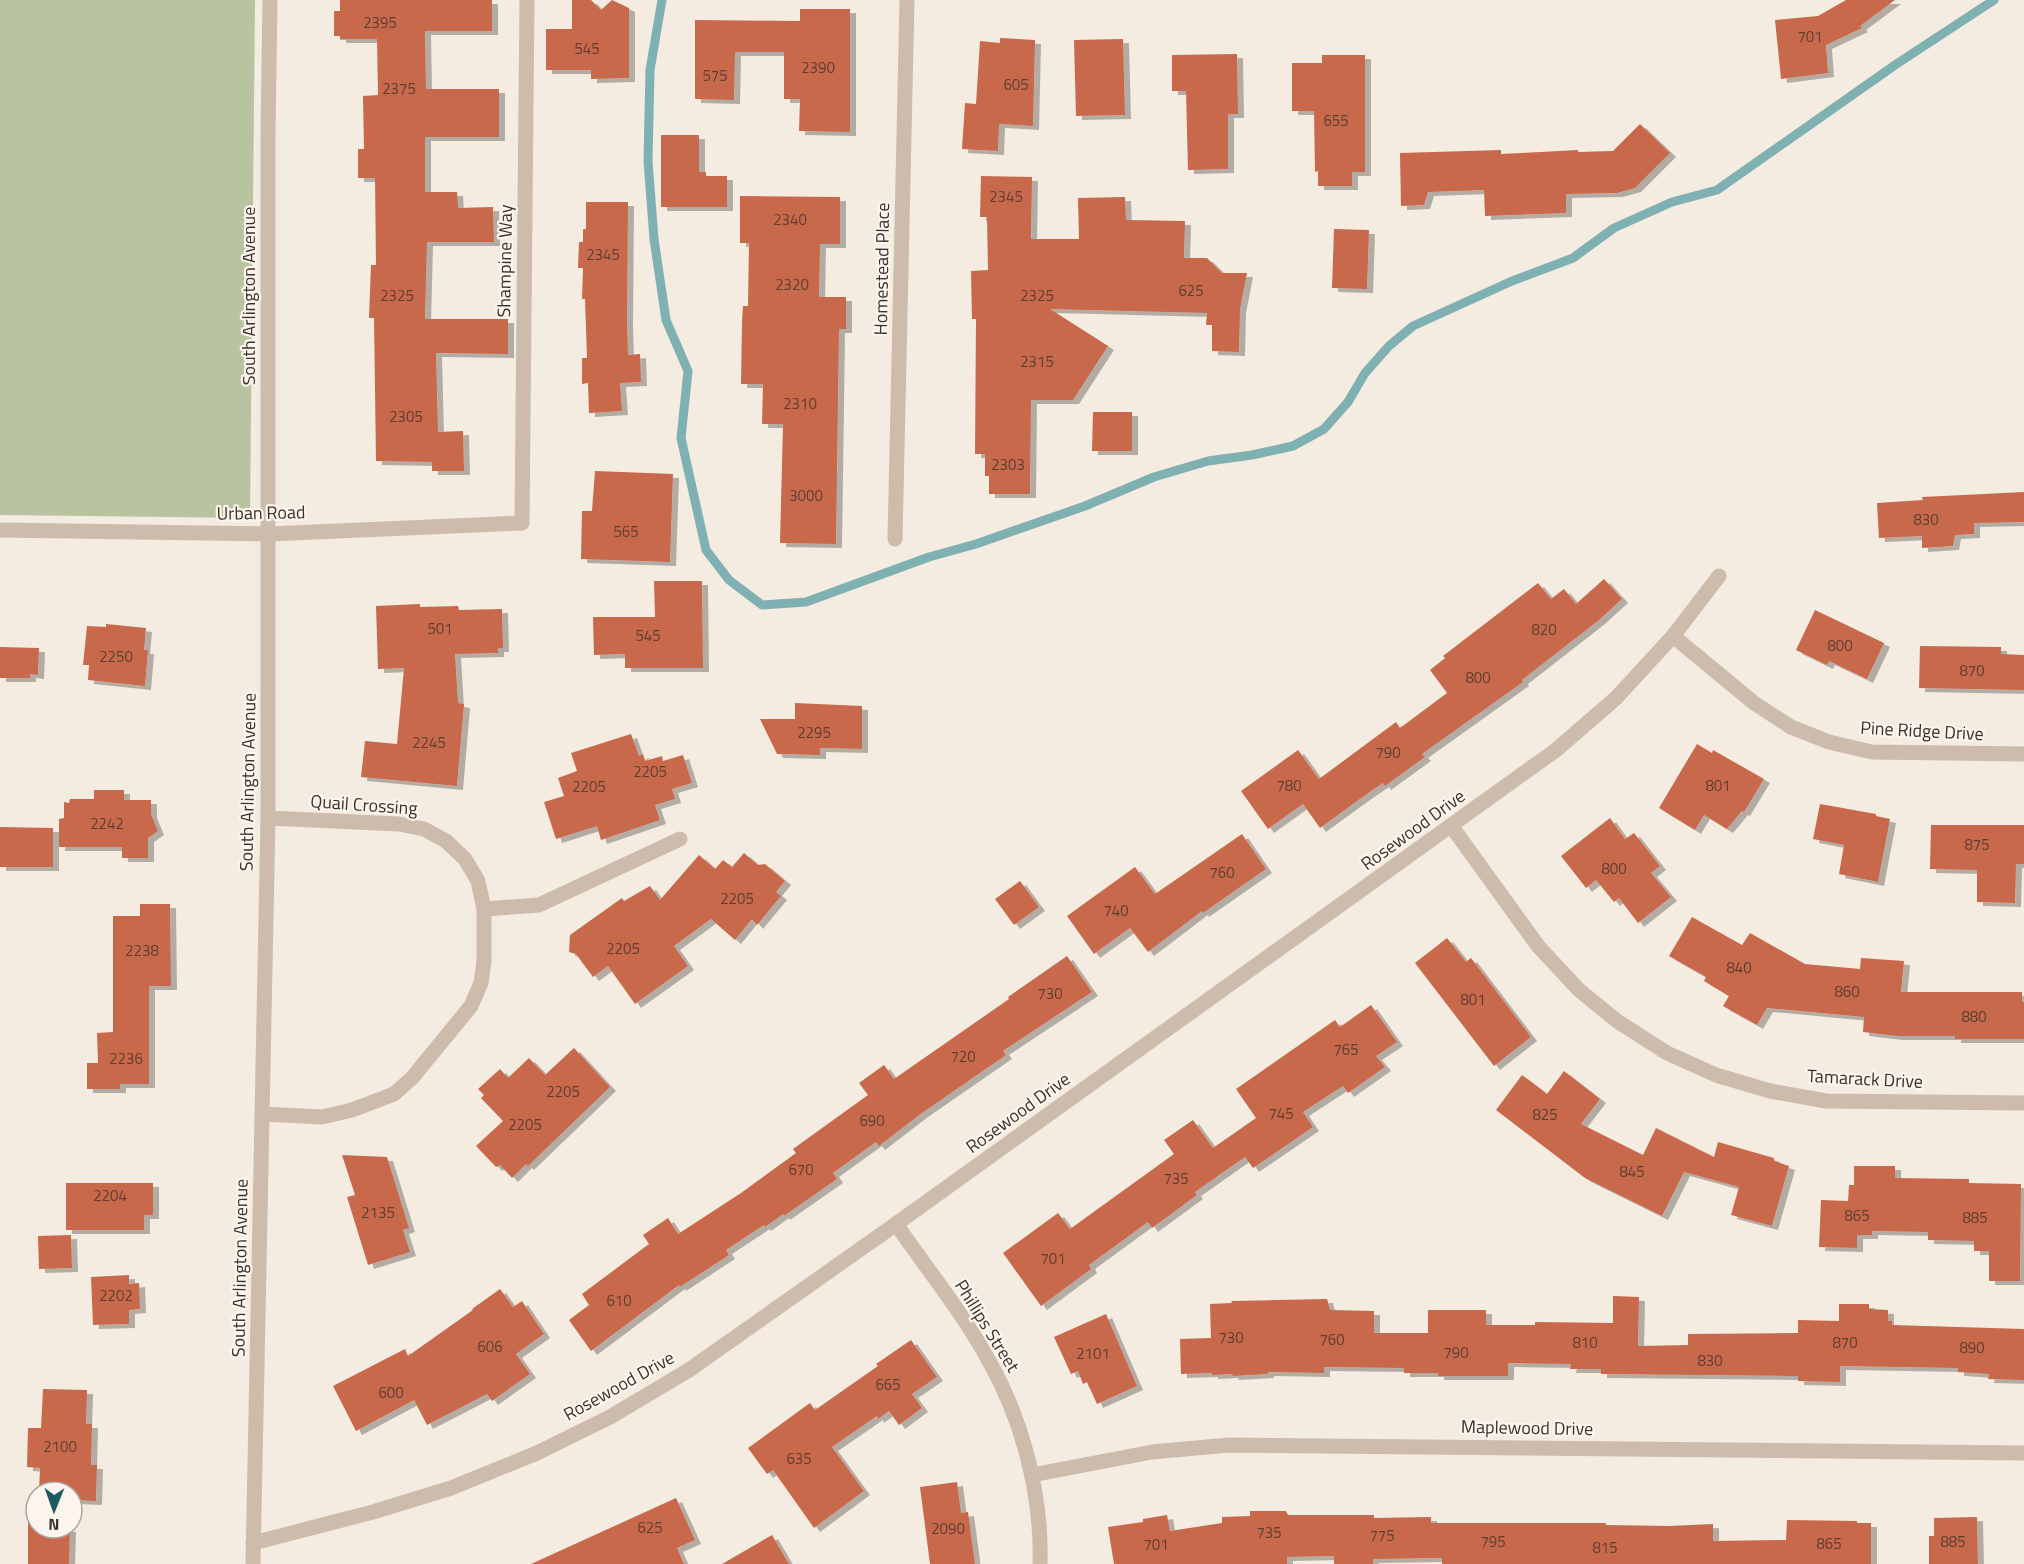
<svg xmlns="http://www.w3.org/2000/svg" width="2024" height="1564" viewBox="0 0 2024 1564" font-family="'Titillium Web',sans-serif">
<defs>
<filter id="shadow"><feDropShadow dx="6" dy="4" stdDeviation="0" flood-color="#0004"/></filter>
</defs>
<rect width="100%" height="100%" fill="#f4ebe1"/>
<path fill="#b8c4a0" d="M0,0H255L250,518L0,515Z"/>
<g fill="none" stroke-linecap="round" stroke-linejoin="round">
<path stroke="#7fb0b2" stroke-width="9" d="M662,0L650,70L648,161L654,239L666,320L688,371L681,438L706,550L729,580L762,605L806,602L929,557L976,544L1085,506L1154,477L1208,461L1252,455L1293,446L1324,429L1348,402L1365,373L1389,346L1413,326L1512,281L1573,258L1614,228L1672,202L1717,190L1895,65L1994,0"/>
</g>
<g fill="#c8694b" filter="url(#shadow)">
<path d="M340,0H492V31H425L426,89H499V137H425V192H457L458,208L493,207L494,242H427L425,319H508V354L436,353L438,432L463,431L464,471H432V462L376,461L374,318H369L371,265H376L375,178H358V149H364L363,96L378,95L377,39H340V36H334V11H340Z"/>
<path d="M572,0H591L601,10L612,0L629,8V78L591,79V70H546V29H572Z"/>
<path d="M1846,0H1895L1860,26L1862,28L1826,45L1828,73L1781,79L1775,20L1818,16Z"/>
<path d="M800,9H850V132L799,131L800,99H784V52H735L734,100L695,99V20L800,21Z"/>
<path d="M1000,38L1035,40L1033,126L999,124L998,151L962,149L965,103L976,104L980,41L1000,43Z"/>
<path d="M1123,39L1125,115L1076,116L1074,40Z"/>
<path d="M1237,54L1238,114H1228V169L1188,170L1186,91H1172V55Z"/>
<path d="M1322,55H1365V172H1352V186H1318V171L1315,172L1314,111H1292V63H1322Z"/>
<path d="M1640,124L1670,153L1635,188L1617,193L1566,194V213L1485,216L1484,190L1428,192L1424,205L1401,206L1400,153L1501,150V154L1578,150V152L1613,151Z"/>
<path d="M661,135H699V172H706V176H727V207H661Z"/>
<path d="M981,176L1032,177L1031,239H1079L1078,198L1125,197L1126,220L1185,221L1184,258H1207L1222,273H1247L1240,309L1239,352L1212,351V325H1206L1207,313L1050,309L1108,346L1073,400H1031L1030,494H989V476H985V454H975L976,319H972L971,271L988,270L987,217H980Z"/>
<path d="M740,196L840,197V244H820L819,297H846V329H839L836,544L780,543L783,424H762L763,384H741L742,322L743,306H748L749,243H740Z"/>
<path d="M586,202H628L627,323L628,355L640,354L641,382L620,383L622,411L589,413L588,383L582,384V358H587L585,299H582L583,268H578L579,242H583V229H586Z"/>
<path d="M1334,229L1369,230L1367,289L1332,288Z"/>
<path d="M1093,412H1132V451H1092Z"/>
<path d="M595,471L673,474L670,562L581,559L582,511H592Z"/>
<path d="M2024,492V522L1974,523V534L1955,535L1953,546L1922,548V536L1879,538L1877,503L1923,500L1922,497Z"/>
<path d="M1604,579L1622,599L1599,620L1522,680L1523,682L1422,754L1425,757L1385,786L1383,783L1364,796L1320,828L1303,804L1268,829L1241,791L1298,750L1319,779L1396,722L1400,728L1447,693L1430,670L1445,658L1443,656L1538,583L1551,599L1564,589L1576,604Z"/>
<path d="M654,581H702L703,668H625V654L594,655L593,617H655Z"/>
<path d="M420,604V607L458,606L459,610L502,609L503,648H498V653L455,654L458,703L464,704L457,786L361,777L365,741L397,744L404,668L378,669L376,606Z"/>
<path d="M1815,610L1884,643L1867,679L1829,661L1827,665L1796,650Z"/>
<path d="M106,624L146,628L144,650H148L145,686L88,680L89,665H83L87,626L106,627Z"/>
<path d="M1920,646L2001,647V654L2024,655V690L1919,688Z"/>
<path d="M0,647L39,648L38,675L30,674V678H0Z"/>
<path d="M795,703L862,706V749L820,748V755L777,754L760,719H795Z"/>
<path d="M631,734L639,756L643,754L645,761L662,756L663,761L683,755L692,783L672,789L675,799L655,805L660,820L601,840L597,826L556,839L544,802L564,796L558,778L577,771L571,753Z"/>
<path d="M1697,744L1712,753L1713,750L1764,779L1744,812L1742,811L1727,829L1704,815L1695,830L1659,808Z"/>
<path d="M94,790H124V800H151V814L158,831L148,838V858H122V847H59V819L64,818V802L69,803L70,799H94Z"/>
<path d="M1820,804L1876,814V816L1890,819L1878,882L1839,874L1844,845L1813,839Z"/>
<path d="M1610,818L1625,839L1634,833L1660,866L1651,873L1671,897L1638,923L1619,898L1614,902L1596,880L1586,888L1561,856Z"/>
<path d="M1931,825H2024V864H2016L2015,903L1977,902V870L1930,869Z"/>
<path d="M0,827L53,828V867H0Z"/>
<path d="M1242,834L1266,869L1203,913L1202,911L1148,952L1130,928L1094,954L1067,916L1135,867L1155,894Z"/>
<path d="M744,853L758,865L765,864L785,881L776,892L781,896L757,925L752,919L735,940L711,919L674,946L688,966L635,1004L608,966L593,977L576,954L569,952L570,935L622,898L624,901L650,886L660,900L699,855L715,869L723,860L732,867Z"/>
<path d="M1020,881L1039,907L1014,925L995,899Z"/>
<path d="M140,904H170L171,986H149V1084H120V1089H87V1063H98L97,1033L113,1032V916H140Z"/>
<path d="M1692,917L1742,945L1750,933L1805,964L1860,969L1861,958L1904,961L1901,992H2022V1002H2024V1039H1955V1036H1897L1863,1032L1864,1017L1767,1008L1757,1025L1723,1006L1729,996L1704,981L1706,977L1669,956Z"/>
<path d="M1447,938L1466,962L1471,958L1531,1037L1494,1066L1415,963Z"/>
<path d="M1067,956L1092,992L1003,1051L1006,1055L922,1113L879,1146L876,1142L833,1173L837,1179L784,1216L783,1214L765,1227L764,1225L726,1250L729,1255L680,1287L679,1285L591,1351L569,1320L589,1305L582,1294L649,1244L643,1235L668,1218L678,1234L741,1193L796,1153L793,1149L868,1095L859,1083L884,1065L894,1079L1009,999L1008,997Z"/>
<path d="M1371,1005L1397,1042L1376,1056L1385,1067L1348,1093L1343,1086L1303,1112L1313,1127L1253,1168L1245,1157L1195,1192L1197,1195L1152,1228L1148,1222L1089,1265L1091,1269L1041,1306L1003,1253L1058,1213L1070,1229L1174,1154L1164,1140L1193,1120L1213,1148L1256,1118L1236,1089L1335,1020L1340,1027Z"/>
<path d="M574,1048L610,1087L528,1166L526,1164L512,1178L500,1165L496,1167L476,1146L503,1121L481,1098L484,1095L478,1089L500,1069L508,1078L529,1058L545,1075Z"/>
<path d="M1564,1071L1600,1099L1581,1124L1643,1155L1656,1128L1714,1157L1718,1142L1774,1158V1161L1789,1166L1772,1226L1731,1215L1739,1187L1684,1172L1662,1216L1585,1178L1496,1110L1522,1075L1547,1094Z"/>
<path d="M342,1155L387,1157L409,1228L403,1230L410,1252L368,1265L347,1197L355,1195Z"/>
<path d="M1854,1166H1895V1178L1969,1179V1183L2021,1184L2020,1281H1989V1251H1974V1241L1928,1240V1232L1872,1231V1235H1857V1248L1819,1247L1821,1200L1848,1201L1849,1185H1854Z"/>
<path d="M66,1183H153V1215H144V1230H66Z"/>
<path d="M71,1235L72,1268L39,1269L38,1236Z"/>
<path d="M129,1275V1284L139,1283L140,1309L129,1310V1324L93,1325L91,1277Z"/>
<path d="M500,1289L513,1307L522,1301L544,1334L516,1354L530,1374L492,1401L487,1394L427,1425L414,1400L356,1431L333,1386L405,1349L408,1356L473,1310L472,1309Z"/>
<path d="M1613,1296L1639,1297L1638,1346L1688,1345V1334L1798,1333V1320L1839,1321V1304H1869V1309L1888,1310V1321H1892V1325L2024,1329V1380L1988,1379L1989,1374L1958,1372V1368L1840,1366V1382L1798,1381V1376L1601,1374V1369H1570L1571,1364L1508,1363V1376H1438V1373H1404V1368L1324,1367V1373L1268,1372V1374L1232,1376L1233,1374L1212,1375V1373L1181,1374L1180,1339L1211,1338L1210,1304L1232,1303L1231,1301L1327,1299L1330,1310L1374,1311V1333H1428V1310H1486V1325H1535V1322L1613,1323Z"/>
<path d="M1106,1314L1137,1386L1097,1404L1087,1382L1083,1384L1078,1371L1071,1374L1054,1337Z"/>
<path d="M911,1340L937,1377L912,1394L922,1408L899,1425L889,1411L878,1419L877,1416L832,1447L864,1491L814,1528L773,1470L767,1474L748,1448L810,1403L815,1410L878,1366L876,1364Z"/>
<path d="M43,1389L87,1390L86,1424H92L91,1465H97L96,1501L72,1500V1492H39L40,1468L27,1467L28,1428H41Z"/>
<path d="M957,1482L961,1513L968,1512L975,1564H930L920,1487Z"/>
<path d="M676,1498L695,1540L677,1548L684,1564H531Z"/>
<path d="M1250,1511H1286L1288,1515H1374V1518L1431,1517V1523H1606V1525L1669,1526L1713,1524V1541L1786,1540L1787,1520L1857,1521V1523H1871V1564H1442V1558L1373,1559V1564H1334V1556L1287,1557V1564H1114L1108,1527L1143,1522V1519L1167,1515L1170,1531L1222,1523V1517L1250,1516Z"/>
<path d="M1977,1517L1978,1564H1929V1536H1934V1518Z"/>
<path d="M28,1522L36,1523V1528H70L69,1564H28Z"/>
<path d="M772,1535L789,1564H722Z"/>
</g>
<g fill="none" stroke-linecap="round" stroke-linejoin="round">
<g stroke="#cdbbac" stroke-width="15">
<path d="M0,530L269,534L522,523L527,0"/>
<path d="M895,539L907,0"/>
<path d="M1673,636L1754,703L1791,727L1829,742L1872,752L2024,754"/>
<path d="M1452,827L1538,946L1579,990L1617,1021L1667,1053L1716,1075L1770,1091L1826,1101L2024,1103"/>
<path d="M484,909L539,905L680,839"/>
<path d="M262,1114L322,1117L352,1110L394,1094L412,1078L471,1006L481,983L484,961V909L478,881L465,859L446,841L424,829L399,824L268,818"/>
<path d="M896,1224C927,1269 963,1313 989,1361C1023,1421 1042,1495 1040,1564"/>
<path d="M1032,1475L1152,1452L1229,1445L2024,1453"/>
<path d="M253,1543L373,1512L451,1488L537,1453L610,1417L689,1370L896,1224L1556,750L1616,698L1673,636L1719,576"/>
<path d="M253,1564L268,818V132L270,0"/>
</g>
</g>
<g text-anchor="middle" stroke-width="4.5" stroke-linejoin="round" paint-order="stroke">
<g font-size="15" fill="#5e3e33">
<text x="380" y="28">2395</text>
<text x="1810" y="42">701</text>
<text x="587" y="54">545</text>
<text x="818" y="73">2390</text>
<text x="715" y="81">575</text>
<text x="1016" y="90">605</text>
<text x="399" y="94">2375</text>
<text x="1336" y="126">655</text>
<text x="1006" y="202">2345</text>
<text x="790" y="225">2340</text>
<text x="603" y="260">2345</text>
<text x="792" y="290">2320</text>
<text x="1191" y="296">625</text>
<text x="397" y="301">2325</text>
<text x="1037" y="301">2325</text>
<text x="1037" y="367">2315</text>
<text x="800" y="409">2310</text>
<text x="406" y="422">2305</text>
<text x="1008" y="470">2303</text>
<text x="806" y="501">3000</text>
<text x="1926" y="525">830</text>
<text x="626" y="537">565</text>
<text x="440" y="634">501</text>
<text x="1544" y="635">820</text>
<text x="648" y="641">545</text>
<text x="1840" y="651">800</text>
<text x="116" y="662">2250</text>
<text x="1972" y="676">870</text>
<text x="1478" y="683">800</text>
<text x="814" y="738">2295</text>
<text x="429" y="748">2245</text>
<text x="1388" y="758">790</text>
<text x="650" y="777">2205</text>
<text x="1289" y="791">780</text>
<text x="1718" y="791">801</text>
<text x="589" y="792">2205</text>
<text x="107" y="829">2242</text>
<text x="1977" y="850">875</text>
<text x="1614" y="874">800</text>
<text x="1222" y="878">760</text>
<text x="737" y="904">2205</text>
<text x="1116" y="916">740</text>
<text x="623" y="954">2205</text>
<text x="142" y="956">2238</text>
<text x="1739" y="973">840</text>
<text x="1847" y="997">860</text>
<text x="1050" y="999">730</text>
<text x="1473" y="1005">801</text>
<text x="1974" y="1022">880</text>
<text x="1346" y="1055">765</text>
<text x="963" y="1062">720</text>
<text x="126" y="1064">2236</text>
<text x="563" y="1097">2205</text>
<text x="1281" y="1119">745</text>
<text x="1545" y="1120">825</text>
<text x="872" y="1126">690</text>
<text x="525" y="1130">2205</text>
<text x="801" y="1175">670</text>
<text x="1632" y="1177">845</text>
<text x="1176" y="1184">735</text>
<text x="110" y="1201">2204</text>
<text x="378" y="1218">2135</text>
<text x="1857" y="1221">865</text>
<text x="1975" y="1223">885</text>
<text x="1053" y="1264">701</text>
<text x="116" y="1301">2202</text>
<text x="619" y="1306">610</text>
<text x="1231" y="1343">730</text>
<text x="1332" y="1345">760</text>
<text x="1585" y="1348">810</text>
<text x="1845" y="1348">870</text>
<text x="490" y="1352">606</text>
<text x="1972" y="1353">890</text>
<text x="1456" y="1358">790</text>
<text x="1093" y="1359">2101</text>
<text x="1710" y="1366">830</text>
<text x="888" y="1390">665</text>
<text x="391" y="1398">600</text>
<text x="60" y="1452">2100</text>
<text x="799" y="1464">635</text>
<text x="650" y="1533">625</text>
<text x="948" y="1534">2090</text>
<text x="1269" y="1538">735</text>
<text x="1382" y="1541">775</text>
<text x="1493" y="1547">795</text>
<text x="1953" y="1547">885</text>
<text x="1829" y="1549">865</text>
<text x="1156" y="1550">701</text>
<text x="1605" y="1553">815</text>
</g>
<g font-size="18" fill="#3b302b" stroke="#fbf5ee">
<text transform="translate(505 261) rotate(-89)" y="6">Shampine Way</text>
<text transform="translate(882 269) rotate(-89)" y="6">Homestead Place</text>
<text transform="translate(249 296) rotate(-90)" y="6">South Arlington Avenue</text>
<text transform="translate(261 513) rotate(-1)" y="6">Urban Road</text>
<text transform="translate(1922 731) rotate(3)" y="6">Pine Ridge Drive</text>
<text transform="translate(248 782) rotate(-89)" y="6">South Arlington Avenue</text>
<text transform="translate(364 805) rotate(4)" y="6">Quail Crossing</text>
<text transform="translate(1413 830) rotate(-36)" y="6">Rosewood Drive</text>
<text transform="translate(1865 1079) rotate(3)" y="6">Tamarack Drive</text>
<text transform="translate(1018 1113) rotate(-36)" y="6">Rosewood Drive</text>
<text transform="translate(240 1268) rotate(-89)" y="6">South Arlington Avenue</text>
<text transform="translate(987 1326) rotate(58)" y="6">Phillips Street</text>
<text transform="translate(619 1386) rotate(-29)" y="6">Rosewood Drive</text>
<text transform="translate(1527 1428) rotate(1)" y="6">Maplewood Drive</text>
</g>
</g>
<g transform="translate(54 1510) rotate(181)"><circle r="28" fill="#fbf5ee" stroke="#aea6a0" stroke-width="1.5"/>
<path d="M0-4.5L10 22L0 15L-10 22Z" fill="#1f5a5e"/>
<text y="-9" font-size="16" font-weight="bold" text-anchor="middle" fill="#3b302b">N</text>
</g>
</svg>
